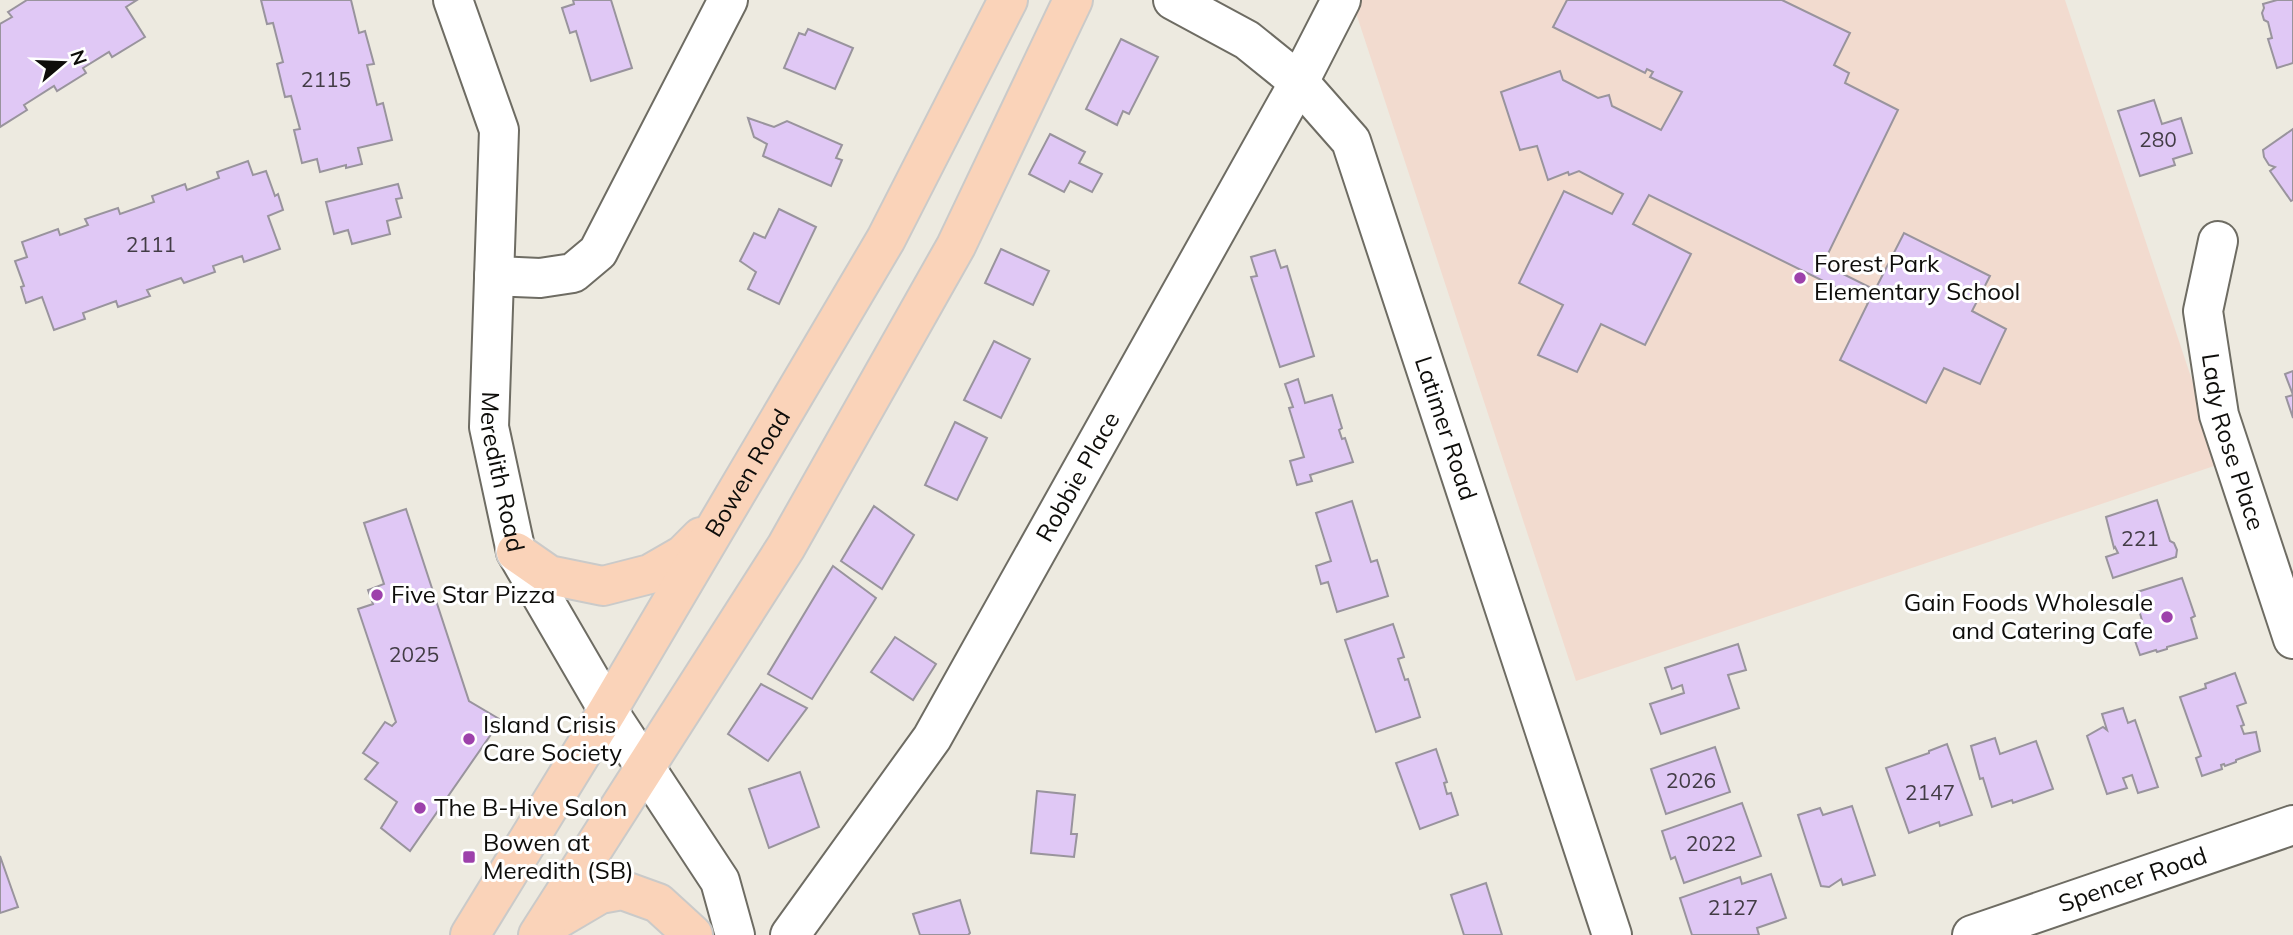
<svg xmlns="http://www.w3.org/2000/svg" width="2293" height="935" viewBox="0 0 2293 935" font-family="Mulish,sans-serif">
<rect width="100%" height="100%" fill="#edeae0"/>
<path fill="#f2dbcf" d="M1360,0H2065L2197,395L2223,463L1576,681L1355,10Z"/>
<g fill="#e0c8f5" stroke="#99949d" stroke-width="2">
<path d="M27,0H137L126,7L145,37L112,57L109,52L83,68L86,73L57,91L54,86L24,105L27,110L0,127V24L12,17L8,12Z"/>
<path d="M261,0H351L359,33L365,31L374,64L367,65L377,105L383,103L392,140L358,148L362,164L346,168V165L320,172L317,159L302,163L294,130L300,129L291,96L285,97L277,64L283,62L273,23L267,24Z"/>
<path d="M573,0H611L632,68L591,81L576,31L570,33L562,8L574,4Z"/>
<path d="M1567,0H1782L1850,33L1834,65L1849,73L1845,83L1898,110L1823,264L1875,290L1904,233L1990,276L1972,311L2006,329L1980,384L1944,368L1926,403L1840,360L1868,303L1649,195L1633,224L1691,254L1645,345L1601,324L1577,372L1538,355L1563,305L1519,283L1564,191L1612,214L1623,194L1579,171L1569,175L1568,172L1548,180L1537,146L1520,150L1501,92L1560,71L1563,80L1598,98L1609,95L1612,106L1661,130L1682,92L1650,77L1653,72L1647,69L1645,73L1553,27Z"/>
<path d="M2277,0H2293V63L2277,68L2268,39L2272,38L2268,22L2264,20L2262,13L2264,8L2263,4Z"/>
<path d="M808,29L853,48L835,89L784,68L799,33L805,35Z"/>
<path d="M1121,39L1158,57L1129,114L1123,111L1117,125L1086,109Z"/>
<path d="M2154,100L2162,124L2181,118L2192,153L2173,159L2175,165L2140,176L2118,111Z"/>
<path d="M748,118L774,127L787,121L842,145L836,158L842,160L831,186L763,156L767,144L754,137Z"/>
<path d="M2293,129V200L2291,201L2270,171L2275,167L2269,165L2264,157L2263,150Z"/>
<path d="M1050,134L1085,152L1079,163L1102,174L1092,192L1070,181L1064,192L1029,174Z"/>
<path d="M248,161L253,175L266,171L275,196L278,194L283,210L268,216L280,249L244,262L242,256L213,266L215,272L184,283L181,278L147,290L150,296L118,307L116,301L83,313L85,319L54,330L42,297L26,303L21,287L24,286L15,261L27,257L22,242L58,229L60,235L88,225L85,219L118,208L120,214L154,202L152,196L185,184L187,190L219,178L217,172Z"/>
<path d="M398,184L402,198L396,199L401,217L387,221L390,234L352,244L348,230L334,234L326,202Z"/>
<path d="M779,209L816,227L779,304L748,289L756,272L740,261L754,233L765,238Z"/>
<path d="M1001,249L1049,271L1033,305L985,283Z"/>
<path d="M1275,250L1281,268L1287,266L1314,356L1280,367L1251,277L1257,276L1251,257Z"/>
<path d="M994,341L1030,359L1001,418L964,400Z"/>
<path d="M2293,371V418L2286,397L2293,395L2285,374Z"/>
<path d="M1298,379L1305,403L1332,395L1342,428L1339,430L1342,439L1345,438L1353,462L1310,475L1312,481L1297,485L1290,461L1304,457L1289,408L1293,407L1285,384Z"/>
<path d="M955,422L987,438L957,500L925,485Z"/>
<path d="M2157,500L2170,541L2174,543L2177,550L2176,557L2113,578L2106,557L2118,553L2115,547L2114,548L2106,517Z"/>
<path d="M1352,501L1371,562L1377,560L1388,596L1337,612L1328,582L1321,584L1316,566L1331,561L1316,513Z"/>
<path d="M874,506L914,535L882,589L841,561Z"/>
<path d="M406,509L469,701L501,720L410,851L381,828L397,802L365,779L378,763L363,753L385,722L392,726L396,722L358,609L373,604L368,590L384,584L364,523Z"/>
<path d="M833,566L876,598L812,699L768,674Z"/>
<path d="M2182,578L2195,616L2191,618L2197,638L2167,647V649L2157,652L2156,650L2140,655L2134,638L2146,634L2134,593Z"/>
<path d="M1393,624L1404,657L1398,659L1405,680L1408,679L1420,717L1376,732L1345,640Z"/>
<path d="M895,637L936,664L913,700L871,672Z"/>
<path d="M1738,644L1746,670L1728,675L1739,708L1661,734L1650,704L1684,693L1682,685L1672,689L1665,668Z"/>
<path d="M2235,673L2246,703L2237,706L2244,725L2241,726L2244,734L2256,732L2260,751L2236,760V762L2225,766L2224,764L2221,765L2222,769L2202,776L2196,758L2201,756L2180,697L2206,688L2205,684Z"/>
<path d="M761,684L807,708L768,761L728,734Z"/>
<path d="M2123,708L2128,723L2135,720L2158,787L2138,793L2132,775L2123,778L2127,788L2107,794L2087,736L2103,727L2107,730L2102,714Z"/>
<path d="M1995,738L2000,754L2036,741L2053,789L2013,803L2012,800L1992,807L1983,778L1980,779L1971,746Z"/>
<path d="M1947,744L1972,815L1940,826L1939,822L1909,833L1886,768L1929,753V751Z"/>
<path d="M1715,747L1730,792L1666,814L1651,769Z"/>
<path d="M1436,749L1447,782L1444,783L1447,794L1451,793L1458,815L1420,829L1396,763Z"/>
<path d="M800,772L819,827L769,848L749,789Z"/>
<path d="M1037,791L1075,795L1071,834H1077L1074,857L1031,853Z"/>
<path d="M1742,803L1761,856L1684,883L1675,857L1671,859L1662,831Z"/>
<path d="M1852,806L1875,875L1843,885L1841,879L1829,887L1821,886L1798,815L1820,808L1823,815Z"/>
<path d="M0,856L18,907L0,913Z"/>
<path d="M1771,874L1786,918L1757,928L1759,935H1692L1680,898L1740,877L1742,884Z"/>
<path d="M1486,883L1502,935H1464L1451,895Z"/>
<path d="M960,900L970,933L968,935H920L913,914Z"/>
</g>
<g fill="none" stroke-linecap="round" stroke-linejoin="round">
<defs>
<g id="minor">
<path id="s1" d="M453,0L499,130L489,427L516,552L612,717L720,881L735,935"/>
<path id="s2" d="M1173,0L1247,40L1299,82L1351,141L1612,935"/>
<path id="s3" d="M2218,241L2203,311L2219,415L2293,639"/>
<path d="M494,276L540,278L573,273L598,252L728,0"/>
<path id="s4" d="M790,935L932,738L1299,82L1341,0"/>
<path id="s5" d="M1972,935L2293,825"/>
</g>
<g id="major">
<path d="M516,552L549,575L603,586L650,574L683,555L701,537"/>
<path d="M549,924L600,894L622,890L658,903L693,935"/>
<path id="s6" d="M470,935L608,710L886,239L1008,0"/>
<path d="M538,935L786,547L956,246L1073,0"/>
</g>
</defs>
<use href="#minor" stroke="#6e6c63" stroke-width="42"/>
<use href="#major" stroke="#cacac9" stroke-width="42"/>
<use href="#minor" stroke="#fff" stroke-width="38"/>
<use href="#major" stroke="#fad3b9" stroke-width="38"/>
</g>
<g fill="#9d41ab" stroke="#fff" stroke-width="2.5">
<circle cx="1800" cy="278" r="7"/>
<circle cx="377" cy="595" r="7"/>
<circle cx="2167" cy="617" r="7"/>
<circle cx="469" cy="739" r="7"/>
<circle cx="420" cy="808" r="7"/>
<rect x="462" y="850" width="14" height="14" rx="3.5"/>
</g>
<g text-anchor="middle" stroke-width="6" stroke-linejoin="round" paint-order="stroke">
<g font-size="21" fill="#423c45">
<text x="326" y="87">2115</text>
<text x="2158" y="147">280</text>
<text x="151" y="252">2111</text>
<text x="2140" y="546">221</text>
<text x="414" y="662">2025</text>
<text x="1691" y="788">2026</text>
<text x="1930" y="800">2147</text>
<text x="1711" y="851">2022</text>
<text x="1733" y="915">2127</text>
</g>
<g font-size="24" fill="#0e0d0a" stroke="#fff" text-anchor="start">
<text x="1814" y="272">Forest Park<tspan x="1814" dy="28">Elementary School</tspan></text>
<text x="391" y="603">Five Star Pizza</text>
<text x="2153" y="611" text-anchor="end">Gain Foods Wholesale<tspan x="2153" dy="28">and Catering Cafe</tspan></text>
<text x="483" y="733">Island Crisis<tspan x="483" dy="28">Care Society</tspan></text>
<text x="434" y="816">The B-Hive Salon</text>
<text x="483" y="851">Bowen at<tspan x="483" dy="28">Meredith (SB)</tspan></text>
</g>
<g font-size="24" fill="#0e0d0a" stroke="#fff">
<text dy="8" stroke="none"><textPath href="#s2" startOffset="532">Latimer Road</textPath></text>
<text dy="8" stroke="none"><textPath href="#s3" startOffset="206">Lady Rose Place</textPath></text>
<text dy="8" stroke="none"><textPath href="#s1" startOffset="481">Meredith Road</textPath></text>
<text dy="8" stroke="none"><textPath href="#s6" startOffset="539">Bowen Road</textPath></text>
<text dy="8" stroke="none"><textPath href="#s4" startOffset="542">Robbie Place</textPath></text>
<text dy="8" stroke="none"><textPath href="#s5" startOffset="170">Spencer Road</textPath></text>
</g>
</g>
<g transform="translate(63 63) rotate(71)" stroke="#ffffff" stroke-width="5" paint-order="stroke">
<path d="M0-5L12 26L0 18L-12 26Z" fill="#0e0d0a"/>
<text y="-10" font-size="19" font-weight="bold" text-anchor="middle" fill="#0e0d0a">N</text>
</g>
</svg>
